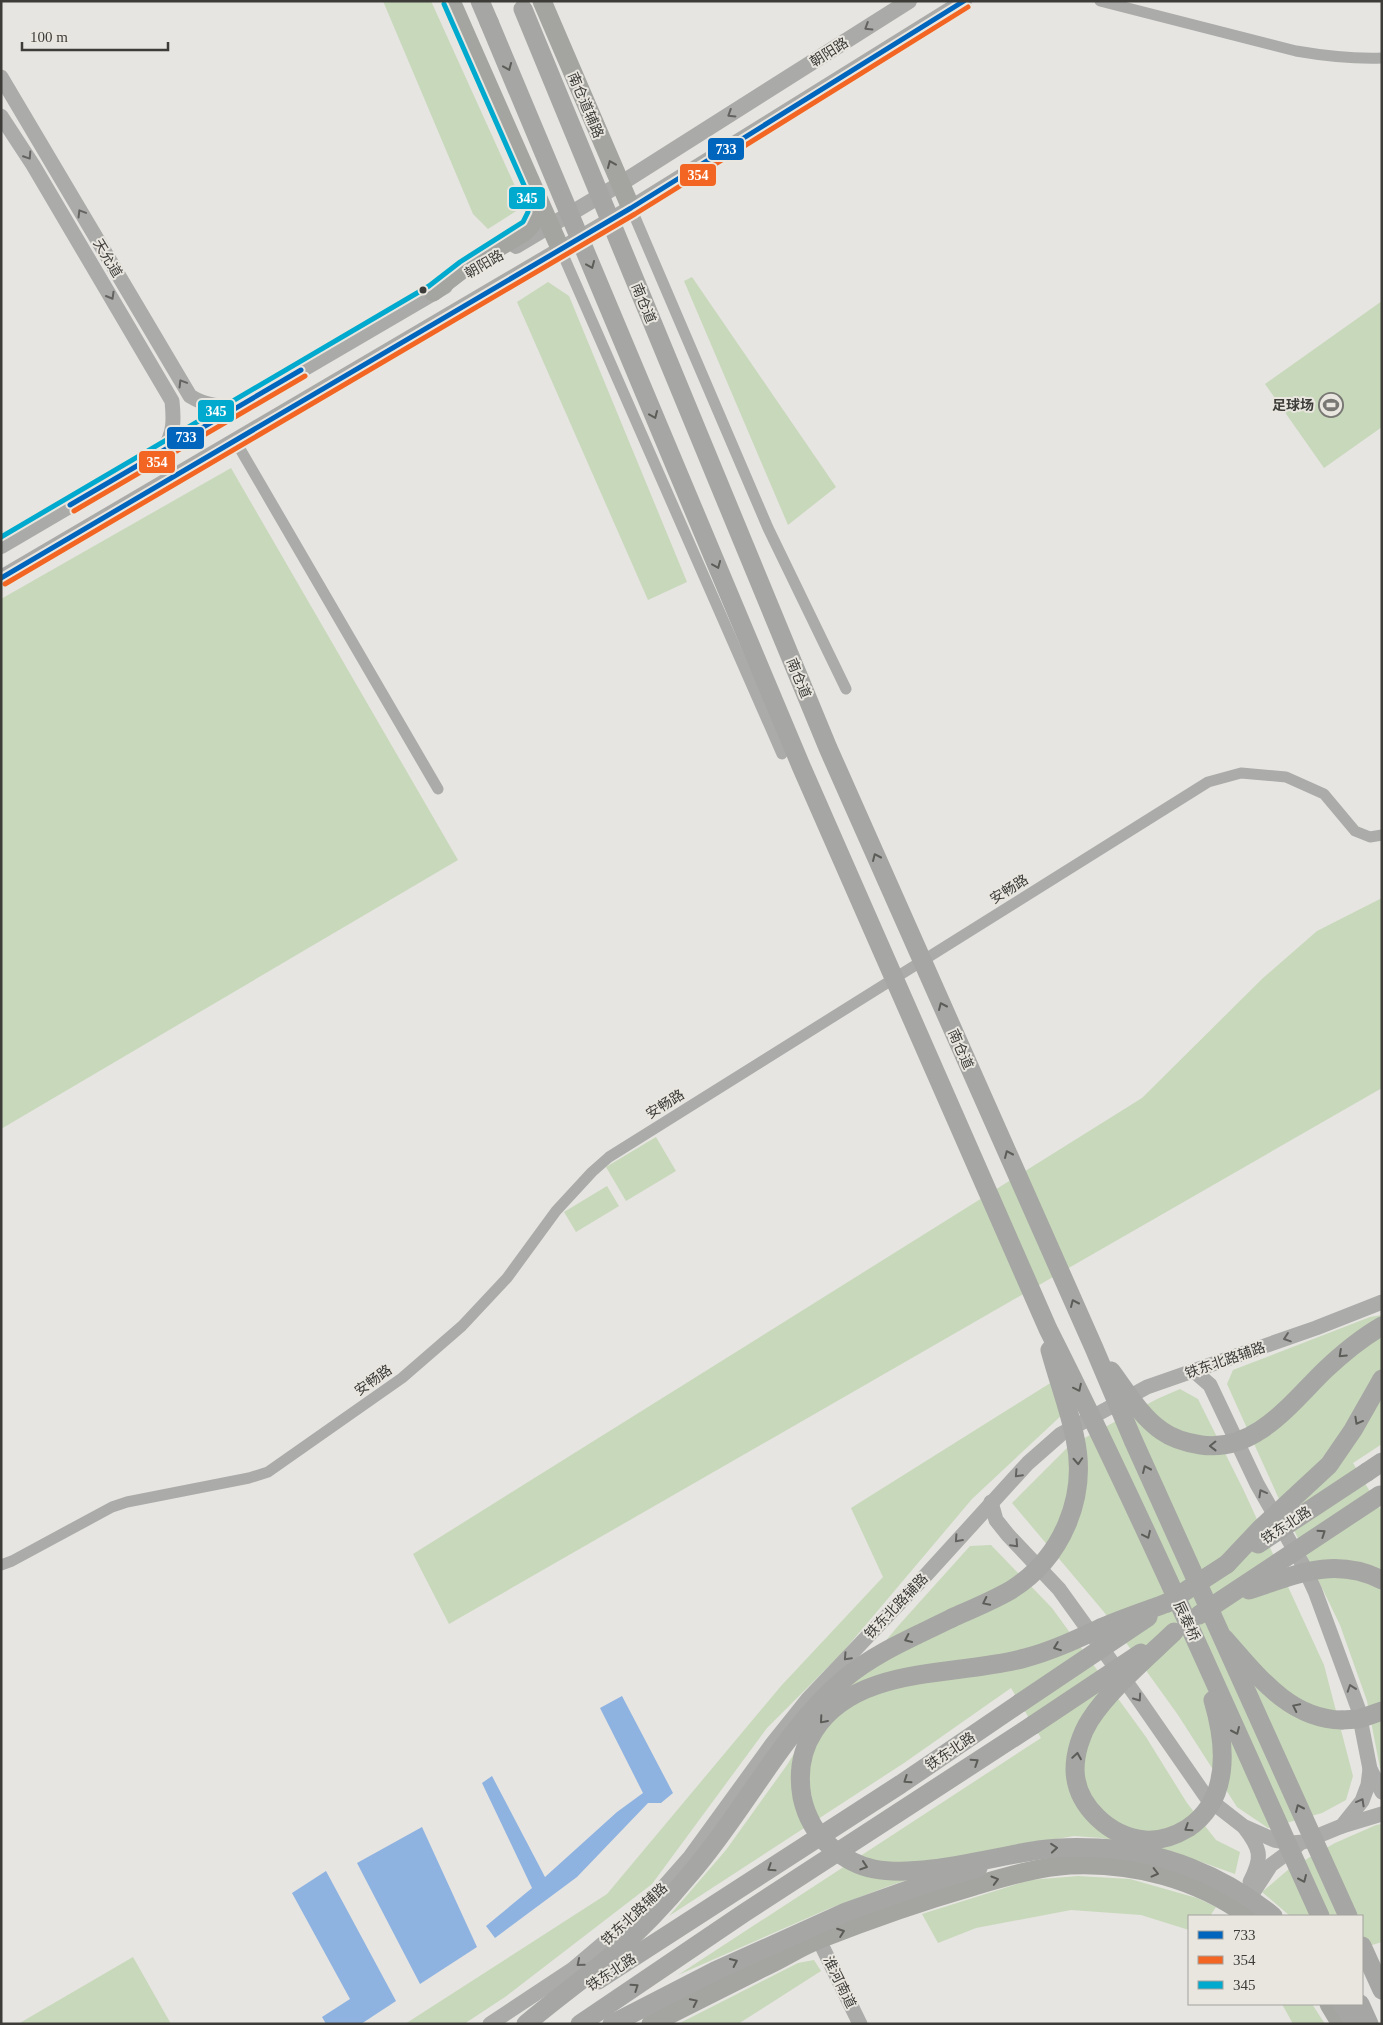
<svg xmlns="http://www.w3.org/2000/svg" width="1383" height="2025" viewBox="0 0 1383 2025" font-family="'Times New Roman','Noto Sans SC',serif">
<rect width="100%" height="100%" fill="#e6e5e1"/>
<g fill="#c8d8ba">
<path d="M383,1H431L524,206L488,229L473,214Z"/>
<path d="M692,277L836,487L788,525L684,281Z"/>
<path d="M548,282L569,296L687,582L648,600L517,302Z"/>
<path d="M1382,301V427L1324,468L1265,384Z"/>
<path d="M231,468L458,860L1,1129V599Z"/>
<path d="M1382,898V1088L449,1624L413,1554L1142,1098L1263,978L1317,931Z"/>
<path d="M656,1137L676,1171L626,1201L606,1167Z"/>
<path d="M607,1186L619,1206L576,1232L564,1212Z"/>
<path d="M1382,1315V1444L1353,1463L1382,1512V1771L1380,1768L1367,1701L1340,1625L1279,1499L1227,1384L1233,1370L1370,1317Z"/>
<path d="M1052,1382L1064,1413L972,1499L842,1653L767,1728L652,1884L505,1997L464,2024H405L607,1894L781,1686L883,1577L851,1508Z"/>
<path d="M1180,1389L1198,1399L1244,1491L1324,1665L1353,1776L1346,1800L1322,1813L1268,1828L1237,1807L1178,1715L1104,1612L1012,1503L1068,1447L1157,1399Z"/>
<path d="M991,1545L1052,1608L1146,1737L1187,1803L1216,1840L1240,1852L1235,1874L1196,1860L1102,1838L1074,1836L1003,1848L889,1886L828,1909L678,1975L1041,1738L1011,1688L904,1763L669,1916L726,1850L787,1765L805,1736L899,1625L970,1546Z"/>
<path d="M1382,1824V1942L1362,1948V1916H1290L1262,1892L1289,1869L1335,1843L1376,1825Z"/>
<path d="M1078,1876L1130,1879L1197,1898L1216,1907L1210,1916H1189V1930L1141,1915L1071,1910L976,1928L938,1943L922,1914L1030,1880Z"/>
<path d="M133,1957L171,2024H18Z"/>
<path d="M814,1960L821,1971L738,2024H678L798,1963Z"/>
<path d="M1282,2004H1312L1325,2024H1293Z"/>
</g>
<g fill="#8fb3e1">
<path d="M622,1696L673,1793L661,1803H648L577,1877L495,1938L486,1926L532,1888L482,1783L492,1776L545,1877L617,1812L643,1793L600,1708Z"/>
<path d="M422,1827L477,1947L420,1984L357,1863Z"/>
<path d="M326,1871L396,2001L361,2024H326L322,2017L350,1999L292,1893Z"/>
</g>
<g fill="none" stroke-linecap="round" stroke-linejoin="round">
<g stroke="#ababaa" stroke-width="11">
<path d="M1100,1L1296,51C1325,56 1352,59 1382,58"/>
<path d="M631,208L768,528L846,689"/>
<path d="M560,248L782,754"/>
<path d="M236,442L438,789"/>
<path d="M1,1565L12,1561L112,1507L127,1502L249,1478L268,1472L402,1378L462,1326L507,1278L556,1211L592,1172L609,1157L1208,782L1241,773L1286,777L1324,794L1355,831L1370,837L1382,835"/>
</g>
<g stroke="#ababaa" stroke-width="15">
<path d="M1,77L190,396C206,406 221,407 239,406"/>
<path d="M1,116L33,165L172,401C174,420 174,433 164,449"/>
<path d="M1194,1371L1210,1385L1257,1484L1303,1565L1315,1591L1358,1708L1370,1769L1382,1792"/>
<path d="M991,1502L996,1520L1008,1535L1059,1589L1139,1700L1207,1798L1243,1826L1274,1840L1292,1843L1303,1842L1342,1826L1362,1801L1368,1785L1370,1769"/>
<path d="M1342,1826L1382,1814"/>
<path d="M1244,1827C1261,1849 1263,1857 1250,1882"/>
<path d="M1243,1908L1271,1865L1298,1845"/>
<path d="M819,1940L860,2024"/>
<path d="M490,2024L573,1969L645,1908L690,1857L772,1744L808,1699L926,1575L1028,1463L1061,1434L1147,1387L1316,1328L1382,1302"/>
</g>
<g stroke="#aaaaa8" stroke-width="16">
<path d="M516,246L620,184L909,1"/>
<path d="M1,546L445,286"/>
<path d="M1,578L631,208L964,1"/>
</g>
<g stroke="#a4a4a1" stroke-width="19">
<path d="M451,1L560,248"/>
<path d="M542,1L631,208"/>
<path d="M433,292L464,268L524,232C536,222 538,212 535,196"/>
<path d="M1329,2004L1341,2024"/>
<path d="M651,2024C688,2005 725,1987 762,1968C782,1959 800,1947 820,1939C870,1919 922,1901 974,1886C1005,1877 1038,1867 1070,1865C1133,1862 1197,1879 1248,1916"/>
</g>
<g stroke="#a6a6a4" stroke-width="19">
<path d="M480,1L489,22"/>
<path d="M1367,1472L1382,1462"/>
<path d="M1167,1603L1227,1564"/>
<path d="M1224,1638C1257,1675 1289,1719 1342,1720"/>
<path d="M1362,1946L1382,1990"/>
<path d="M598,1980L901,1784L1020,1703"/>
<path d="M1342,2004L1355,2024"/>
<path d="M1360,2004L1369,2024"/>
<path d="M526,2024C554,2000 584,1979 612,1955C641,1930 667,1902 691,1873C745,1811 781,1733 844,1679C876,1652 914,1637 952,1618"/>
<path d="M580,2024L744,1913L1033,1725"/>
<path d="M612,2024L715,1971L846,1912L922,1885L978,1868"/>
</g>
<g stroke="#a6a6a4" stroke-width="19">
<path d="M523,9L828,748L1094,1348L1133,1440L1348,1916"/>
<path d="M489,22L801,766L1048,1329C1145,1521 1231,1720 1320,1916"/>
<path d="M1111,1371C1126,1391 1141,1417 1162,1431C1173,1439 1188,1443 1201,1445C1255,1453 1291,1403 1325,1370C1343,1353 1361,1338 1382,1326"/>
<path d="M1258,1544L1367,1472"/>
<path d="M1227,1564L1260,1529L1329,1465L1353,1430L1382,1379"/>
<path d="M1249,1590C1295,1575 1334,1556 1382,1580"/>
<path d="M1167,1603C1145,1611 1124,1618 1103,1627C1077,1639 1052,1651 1025,1658C958,1677 856,1664 814,1731C801,1751 798,1774 802,1797C806,1816 816,1835 831,1847C844,1858 857,1866 874,1869C921,1878 991,1857 1039,1850C1058,1847 1078,1847 1098,1848C1162,1851 1223,1875 1273,1916"/>
<path d="M1199,1615L1380,1495"/>
<path d="M952,1618C972,1609 992,1601 1011,1590C1062,1558 1088,1497 1075,1438C1069,1408 1058,1380 1050,1350"/>
<path d="M1174,1632C1148,1657 1109,1690 1090,1720C1081,1734 1075,1753 1075,1770C1076,1806 1110,1837 1145,1840C1160,1841 1175,1836 1188,1828C1231,1799 1226,1744 1213,1700"/>
<path d="M1020,1703L1148,1617"/>
<path d="M1342,1720L1359,1719L1382,1711"/>
<path d="M1033,1725L1141,1653"/>
</g>
<defs>
<g id="bus-1">
<path d="M70,505L301,370"/>
<path d="M1,578L631,208L964,1"/>
</g>
<g id="bus-2">
<path d="M74,511L305,376"/>
<path d="M5,584L635,214L968,7"/>
</g>
<path id="bus-3" d="M1,537L429,286L460,262L523,222L528,212L527,192L444,4"/>
</defs>
<use href="#bus-1" stroke="#e8e6df" stroke-width="9"/>
<use href="#bus-2" stroke="#e8e6df" stroke-width="9"/>
<use href="#bus-3" stroke="#e8e6df" stroke-width="9"/>
<use href="#bus-1" stroke="#0065bd" stroke-width="5"/>
<use href="#bus-2" stroke="#f26522" stroke-width="5"/>
<use href="#bus-3" stroke="#00a9ce" stroke-width="5"/>
</g>
<defs><path id="oneway-chevron" d="M-2-3.5L2.5 0L-2 3.5" fill="none" stroke-width="1.6" stroke-linecap="round" stroke-linejoin="round" transform="scale(1.25)"/></defs>
<g stroke="#636260">
<use href="#oneway-chevron" transform="translate(868 27) rotate(148)"/>
<use href="#oneway-chevron" transform="translate(731 114) rotate(148)"/>
</g>
<g stroke="#5c5c59">
<use href="#oneway-chevron" transform="translate(508 67) rotate(67)"/>
<use href="#oneway-chevron" transform="translate(591 265) rotate(67)"/>
<use href="#oneway-chevron" transform="translate(654 415) rotate(67)"/>
<use href="#oneway-chevron" transform="translate(717 565) rotate(67)"/>
<use href="#oneway-chevron" transform="translate(876 857) rotate(-114)"/>
<use href="#oneway-chevron" transform="translate(942 1006) rotate(-114)"/>
<use href="#oneway-chevron" transform="translate(1008 1154) rotate(-114)"/>
<use href="#oneway-chevron" transform="translate(1074 1303) rotate(-114)"/>
<use href="#oneway-chevron" transform="translate(1342 1354) rotate(137)"/>
<use href="#oneway-chevron" transform="translate(1078 1388) rotate(64)"/>
<use href="#oneway-chevron" transform="translate(1358 1421) rotate(119)"/>
<use href="#oneway-chevron" transform="translate(1213 1446) rotate(179)"/>
<use href="#oneway-chevron" transform="translate(1078 1461) rotate(87)"/>
<use href="#oneway-chevron" transform="translate(1146 1469) rotate(-114)"/>
<use href="#oneway-chevron" transform="translate(1322 1533) rotate(-34)"/>
<use href="#oneway-chevron" transform="translate(1147 1535) rotate(65)"/>
<use href="#oneway-chevron" transform="translate(986 1602) rotate(154)"/>
<use href="#oneway-chevron" transform="translate(908 1639) rotate(155)"/>
<use href="#oneway-chevron" transform="translate(1057 1647) rotate(159)"/>
<use href="#oneway-chevron" transform="translate(1296 1707) rotate(-154)"/>
<use href="#oneway-chevron" transform="translate(823 1720) rotate(131)"/>
<use href="#oneway-chevron" transform="translate(1236 1731) rotate(66)"/>
<use href="#oneway-chevron" transform="translate(1077 1756) rotate(-81)"/>
<use href="#oneway-chevron" transform="translate(975 1762) rotate(-33)"/>
<use href="#oneway-chevron" transform="translate(907 1780) rotate(146)"/>
<use href="#oneway-chevron" transform="translate(1299 1808) rotate(-114)"/>
<use href="#oneway-chevron" transform="translate(1188 1828) rotate(147)"/>
<use href="#oneway-chevron" transform="translate(1054 1848) rotate(-5)"/>
<use href="#oneway-chevron" transform="translate(864 1866) rotate(18)"/>
<use href="#oneway-chevron" transform="translate(771 1868) rotate(147)"/>
<use href="#oneway-chevron" transform="translate(1303 1879) rotate(66)"/>
<use href="#oneway-chevron" transform="translate(734 1962) rotate(-25)"/>
<use href="#oneway-chevron" transform="translate(635 1987) rotate(-34)"/>
</g>
<g stroke="#646361">
<use href="#oneway-chevron" transform="translate(28 156) rotate(57)"/>
<use href="#oneway-chevron" transform="translate(81 213) rotate(-121)"/>
<use href="#oneway-chevron" transform="translate(111 296) rotate(60)"/>
<use href="#oneway-chevron" transform="translate(182 383) rotate(-121)"/>
<use href="#oneway-chevron" transform="translate(1287 1338) rotate(161)"/>
<use href="#oneway-chevron" transform="translate(1018 1474) rotate(133)"/>
<use href="#oneway-chevron" transform="translate(1262 1493) rotate(-119)"/>
<use href="#oneway-chevron" transform="translate(958 1539) rotate(132)"/>
<use href="#oneway-chevron" transform="translate(1015 1544) rotate(47)"/>
<use href="#oneway-chevron" transform="translate(847 1657) rotate(133)"/>
<use href="#oneway-chevron" transform="translate(1351 1688) rotate(-109)"/>
<use href="#oneway-chevron" transform="translate(1138 1698) rotate(55)"/>
<use href="#oneway-chevron" transform="translate(1361 1802) rotate(-61)"/>
<use href="#oneway-chevron" transform="translate(580 1963) rotate(140)"/>
</g>
<g stroke="#5c5b58">
<use href="#oneway-chevron" transform="translate(611 164) rotate(-113)"/>
<use href="#oneway-chevron" transform="translate(1155 1873) rotate(14)"/>
<use href="#oneway-chevron" transform="translate(995 1880) rotate(-16)"/>
<use href="#oneway-chevron" transform="translate(841 1932) rotate(-20)"/>
<use href="#oneway-chevron" transform="translate(694 2002) rotate(-26)"/>
</g>
<defs>
<symbol id="stadium-ring" viewBox="-11 -11 22 22"><circle r="9.5" fill="#e8e6df" stroke="#787774" stroke-width="1.5"/><path d="M0-5a6.5 5 0 1 0 0 10a6.5 5 0 1 0 0-10ZM-3.5-1.8h7v3.6h-7Z" fill="#787774"/></symbol>
</defs>
<g fill-rule="evenodd">
<use href="#stadium-ring" x="1317" y="391" width="28" height="28"/>
</g>
<circle fill="#3d3c39" stroke="#e8e6df" stroke-width="2" cx="423" cy="290" r="4.5"/>
<g text-anchor="middle" stroke-width="4" stroke-linejoin="round" paint-order="stroke">
<g font-size="14" fill="#3d3c39" stroke="#e8e6df">
<text transform="translate(829 52) rotate(-32)" y="5">朝阳路</text>
<text transform="translate(586 105) rotate(67)" y="5">南仓道辅路</text>
<text transform="translate(108 258) rotate(59)" y="5">天允道</text>
<text transform="translate(484 264) rotate(-30)" y="5">朝阳路</text>
<text transform="translate(644 303) rotate(68)" y="5">南仓道</text>
<text transform="translate(799 678) rotate(68)" y="5">南仓道</text>
<text transform="translate(1009 889) rotate(-32)" y="5">安畅路</text>
<text transform="translate(961 1049) rotate(66)" y="5">南仓道</text>
<text transform="translate(665 1104) rotate(-32)" y="5">安畅路</text>
<text transform="translate(1225 1360) rotate(-19)" y="5">铁东北路辅路</text>
<text transform="translate(373 1380) rotate(-35)" y="5">安畅路</text>
<text transform="translate(1286 1525) rotate(-33)" y="5">铁东北路</text>
<text transform="translate(896 1606) rotate(-46)" y="5">铁东北路辅路</text>
<text transform="translate(1187 1621) rotate(65)" y="5">辰泰桥</text>
<text transform="translate(950 1751) rotate(-34)" y="5">铁东北路</text>
<text transform="translate(634 1914) rotate(-43)" y="5">铁东北路辅路</text>
<text transform="translate(611 1972) rotate(-33)" y="5">铁东北路</text>
<text transform="translate(840 1982) rotate(64)" y="5">淮河南道</text>
</g>
<g font-size="14" font-weight="bold" fill="#3d3c39" stroke="#e8e6df" text-anchor="end">
<text x="1314" y="410">足球场</text>
</g>
</g>
<g stroke="#e8e6df" stroke-width="2">
<rect x="707" y="137" width="38" height="24" rx="5" fill="#0065bd"/>
<rect x="679" y="163" width="38" height="24" rx="5" fill="#f26522"/>
<rect x="508" y="186" width="38" height="24" rx="5" fill="#00a9ce"/>
<rect x="197" y="399" width="38" height="24" rx="5" fill="#00a9ce"/>
<rect x="166" y="426" width="39" height="24" rx="5" fill="#0065bd"/>
<rect x="138" y="450" width="38" height="24" rx="5" fill="#f26522"/>
</g>
<g font-size="14" text-anchor="middle" font-weight="bold" fill="#fff">
<text x="726" y="154">733</text>
<text x="698" y="180">354</text>
<text x="527" y="203">345</text>
<text x="216" y="416">345</text>
<text x="186" y="442">733</text>
<text x="157" y="467">354</text>
</g>
<rect width="1383" height="2025" fill="none" stroke="#3d3c39" stroke-width="5"/>
<rect x="1188" y="1915" width="175" height="90" fill="#e8e6df" stroke="#a4a29d"/>
<rect x="1198" y="1931" width="25" height="8" fill="#0065bd" stroke="#a4a29d"/>
<text x="1233" y="1940" font-size="15" fill="#3d3c39">733</text>
<rect x="1198" y="1956" width="25" height="8" fill="#f26522" stroke="#a4a29d"/>
<text x="1233" y="1965" font-size="15" fill="#3d3c39">354</text>
<rect x="1198" y="1981" width="25" height="8" fill="#00a9ce" stroke="#a4a29d"/>
<text x="1233" y="1990" font-size="15" fill="#3d3c39">345</text>
<path d="M22 42v8h146v-8" fill="none" stroke="#3d3c39" stroke-width="2.5"/>
<text x="30" y="42" font-size="15" fill="#3d3c39" stroke="#e8e6df" stroke-width="4" paint-order="stroke">100 m</text>
</svg>
